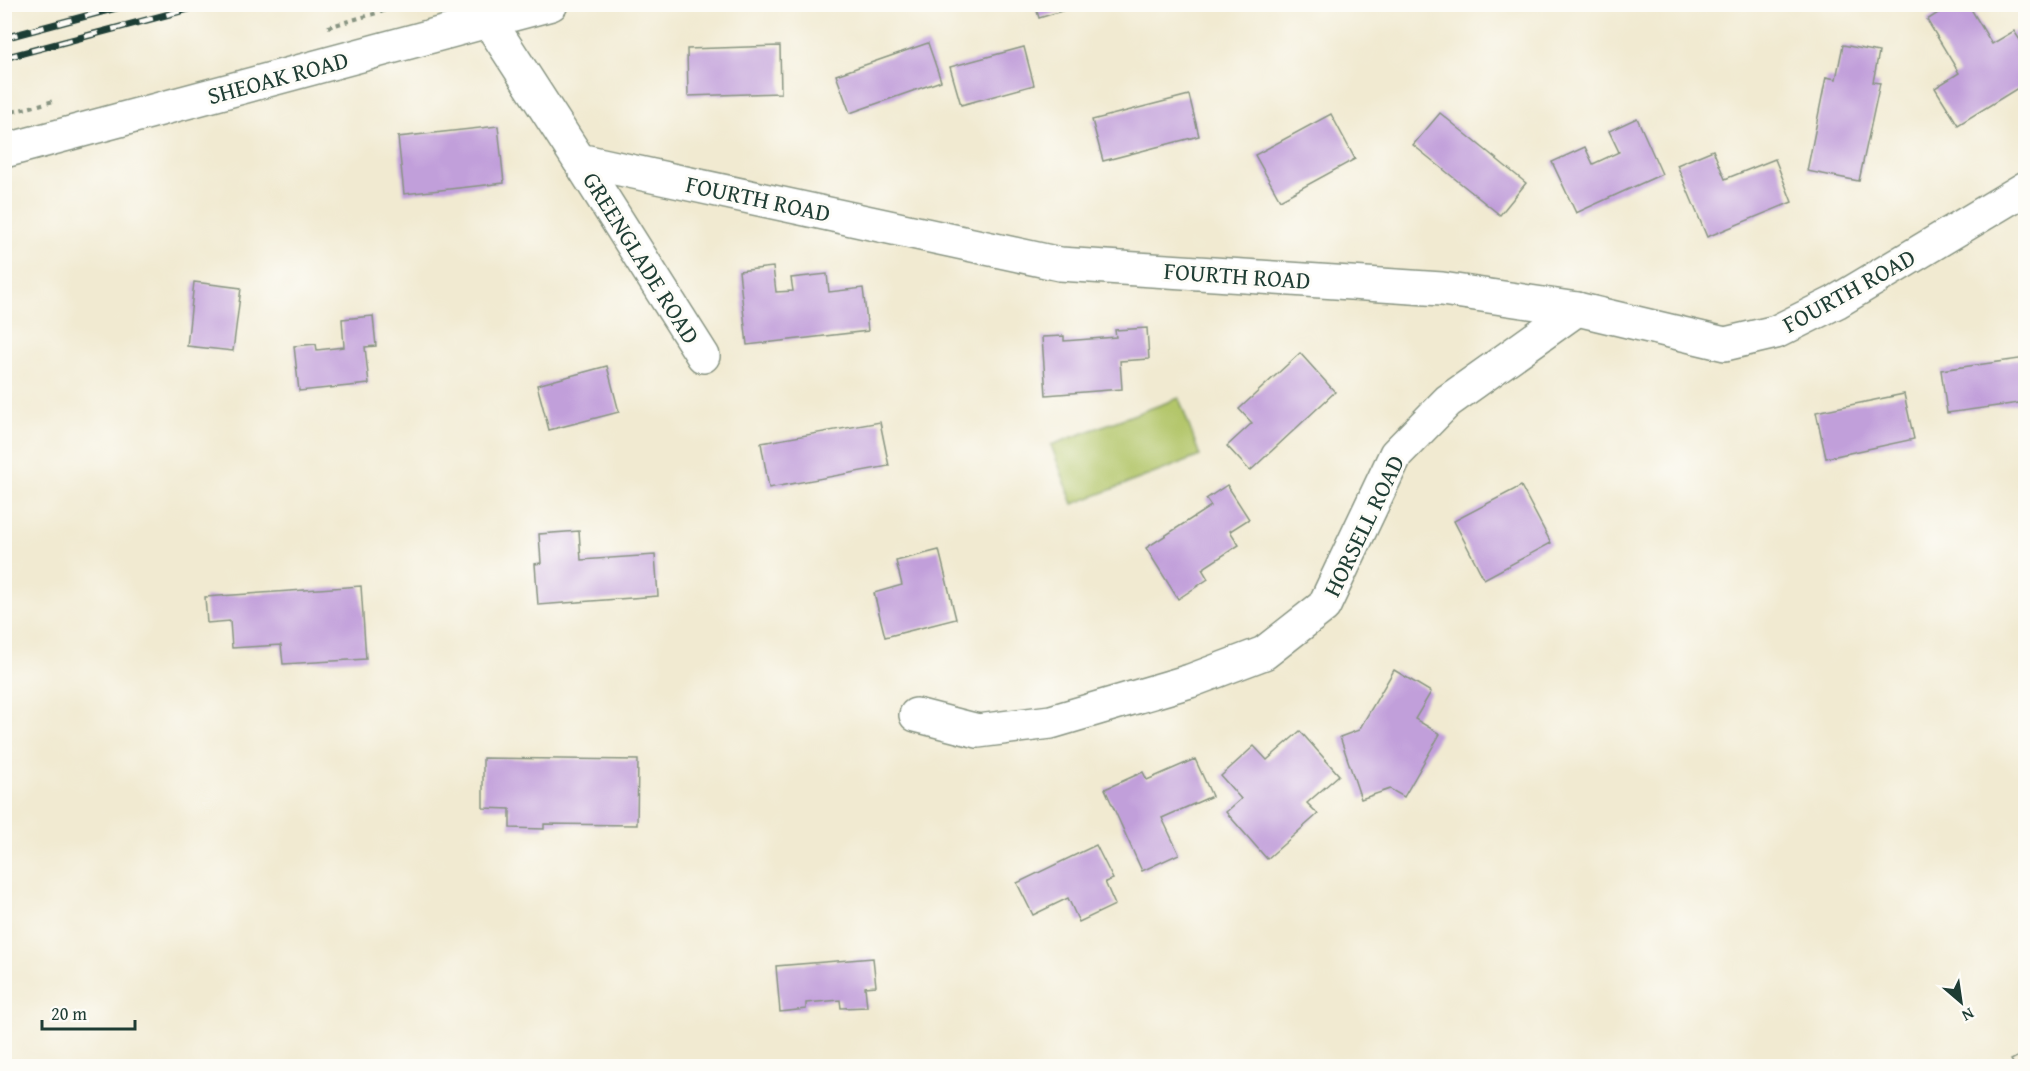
<svg xmlns="http://www.w3.org/2000/svg" width="2030" height="1071" viewBox="0 0 2030 1071" font-family="'Gentium Book Plus',serif">
<rect width="100%" height="100%" fill="#fdfcf7"/>
<filter id="ink" filterUnits="userSpaceOnUse"><feTurbulence type="fractalNoise" baseFrequency=".0167" numOctaves="2"/><feDisplacementMap in="SourceGraphic" scale="12" xChannelSelector="R" yChannelSelector="G"/><feConvolveMatrix kernelMatrix="1 2 1 2 8 2 1 2 1" color-interpolation-filters="sRGB"/></filter>
<filter id="wash" filterUnits="userSpaceOnUse"><feTurbulence type="fractalNoise" baseFrequency=".008" numOctaves="4" result="noise"/><feDisplacementMap in="SourceGraphic" scale="24" xChannelSelector="R" yChannelSelector="G"/><feGaussianBlur stdDeviation="1.35" result="paint"/><feColorMatrix in="noise" values="0 0 0 0 0 0 0 0 0 0 0 0 0 0 0 0 0 1.4 0 .05"/><feComposite in="paint" operator="in"/></filter>
<g filter="url(#wash)">
<rect width="100%" height="100%" fill="#f1ead1"/>
<path fill="#b3c66a" stroke="#69824f" stroke-width="1.5" d="M1179,398L1200,456L1073,504L1051,445Z"/>
<g id="blocks">
<g fill="#c19fda">
<path d="M1035,4H1081V5L1039,18Z"/>
<path d="M1952,4H1968L1992,44L2014,31L2026,49V83L1958,125L1935,88L1959,73L1927,20Z"/>
<path d="M928,43L941,81L850,113L836,75Z"/>
<path d="M1843,45L1879,52L1873,82L1880,83L1859,181L1807,171L1826,77L1836,79Z"/>
<path d="M780,46L781,93L688,96L687,49Z"/>
<path d="M1024,47L1034,85L961,105L950,67Z"/>
<path d="M1189,95L1199,136L1103,161L1092,120Z"/>
<path d="M1440,113L1526,183L1500,215L1413,145Z"/>
<path d="M1331,114L1355,159L1280,200L1255,155Z"/>
<path d="M1637,118L1662,174L1576,213L1552,162L1585,147L1593,164L1619,152L1609,131Z"/>
<path d="M498,126L504,183L404,194L398,137Z"/>
<path d="M1713,150L1725,179L1775,159L1792,202L1707,237L1677,165Z"/>
<path d="M773,267L776,292L793,291L791,278L827,274L829,292L863,288L868,331L747,345L739,271Z"/>
<path d="M194,282L241,288L233,351L187,346Z"/>
<path d="M373,316L376,346L365,347L369,384L299,391L294,346L316,344L317,350L344,347L342,319Z"/>
<path d="M1147,328L1149,359L1120,361L1122,389L1046,395L1042,337L1064,336V341L1116,337L1115,330Z"/>
<path d="M1300,353L1335,392L1250,471L1227,446L1252,423L1239,409Z"/>
<path d="M2026,358V402L1947,413L1941,370Z"/>
<path d="M607,366L619,412L549,430L537,385Z"/>
<path d="M1904,394L1914,439L1826,458L1816,412Z"/>
<path d="M880,422L889,466L769,488L761,443Z"/>
<path d="M1227,485L1249,519L1230,531L1239,545L1202,569L1208,579L1178,599L1146,548L1211,506L1206,499Z"/>
<path d="M1521,486L1551,543L1484,579L1454,521Z"/>
<path d="M579,531L581,560L655,555L658,596L538,605L535,564L541,563L539,534Z"/>
<path d="M939,550L956,619L885,637L874,593L902,585L896,561Z"/>
<path d="M361,586L366,659L283,664L281,645L232,648L230,621L207,623L205,597Z"/>
<path d="M1394,670L1431,692L1415,719L1440,734L1404,797L1390,789L1361,799L1340,737L1359,730Z"/>
<path d="M1300,731L1339,775L1307,803L1318,814L1267,859L1226,812L1241,799L1221,776L1254,746L1267,760Z"/>
<path d="M483,758L638,760L637,825L544,824V829L510,828V809L483,808Z"/>
<path d="M1195,759L1212,796L1162,818L1179,854L1142,871L1105,789L1143,772L1147,780Z"/>
<path d="M1096,845L1113,879L1105,882L1115,905L1079,922L1068,898L1033,915L1017,883Z"/>
<path d="M873,958L876,986L865,987L867,1007L841,1008L840,1000L806,1003V1009L780,1012L776,966Z"/>
<path d="M2026,1052V1066H2015L2011,1060Z"/>
</g>
</g>
</g>
<g filter="url(#ink)">
<use href="#blocks" fill-opacity="0" stroke="#889482" stroke-width="1.5"/>
<g fill="none" stroke-linecap="round" stroke-linejoin="round">
<defs>
<g id="minor">
<path d="M489,21L579,160L1060,264L1442,289L1577,309L1725,344L1776,332L1836,302L2026,188"/>
<path d="M4,151L551,4"/>
<path d="M579,160L703,356"/>
<path d="M916,715L978,731L1051,722L1190,681L1264,653L1324,606L1396,454L1448,401L1577,309"/>
</g>
</defs>
<use href="#minor" stroke="#889482" stroke-width="36"/>
<g stroke="#889482" stroke-width="4" stroke-dasharray="4.5 4.5" stroke-linecap="butt">
<path d="M328,27L408,4"/>
<path d="M4,114L54,101"/>
</g>
<use href="#minor" stroke="#fff" stroke-width="33"/>
<defs>
<g id="rail">
<path d="M4,38L131,4"/>
<path d="M4,58L207,4"/>
</g>
</defs>
<use href="#rail" stroke="#1f3d34" stroke-width="7"/>
<use href="#rail" stroke="#fdfcf7" stroke-width="4.5" stroke-dasharray="14" stroke-linecap="butt"/>
</g>
</g>
<g text-anchor="middle" stroke-width="6" stroke-linejoin="round" paint-order="stroke">
<g font-size="24" fill="#1f3d34" stroke="#fdfcf7">
<text transform="translate(278 78) rotate(-15)" y="8">SHEOAK ROAD</text>
<text transform="translate(758 199) rotate(12)" y="8">FOURTH ROAD</text>
<text transform="translate(641 258) rotate(58)" y="8">GREENGLADE ROAD</text>
<text transform="translate(1237 276) rotate(4)" y="8">FOURTH ROAD</text>
<text transform="translate(1849 291) rotate(-29)" y="8">FOURTH ROAD</text>
<text transform="translate(1364 526) rotate(-64)" y="8">HORSELL ROAD</text>
</g>
</g>
<rect width="2030" height="1071" fill="none" stroke="#fdfcf7" stroke-width="24"/>
<g transform="translate(1961 1002) rotate(151)" stroke="#fdfcf7" stroke-width="4.5" paint-order="stroke">
<path d="M0-4.5L10 22L0 15L-10 22Z" fill="#1f3d34"/>
<text y="-9" font-size="16" font-weight="bold" text-anchor="middle" fill="#1f3d34">N</text>
</g>
<path d="M42 1020v9h93v-9" fill="none" stroke="#1f3d34" stroke-width="3"/>
<text x="51" y="1020" font-size="18" fill="#1f3d34" stroke="#fdfcf7" stroke-width="4.5" paint-order="stroke">20 m</text>
</svg>
